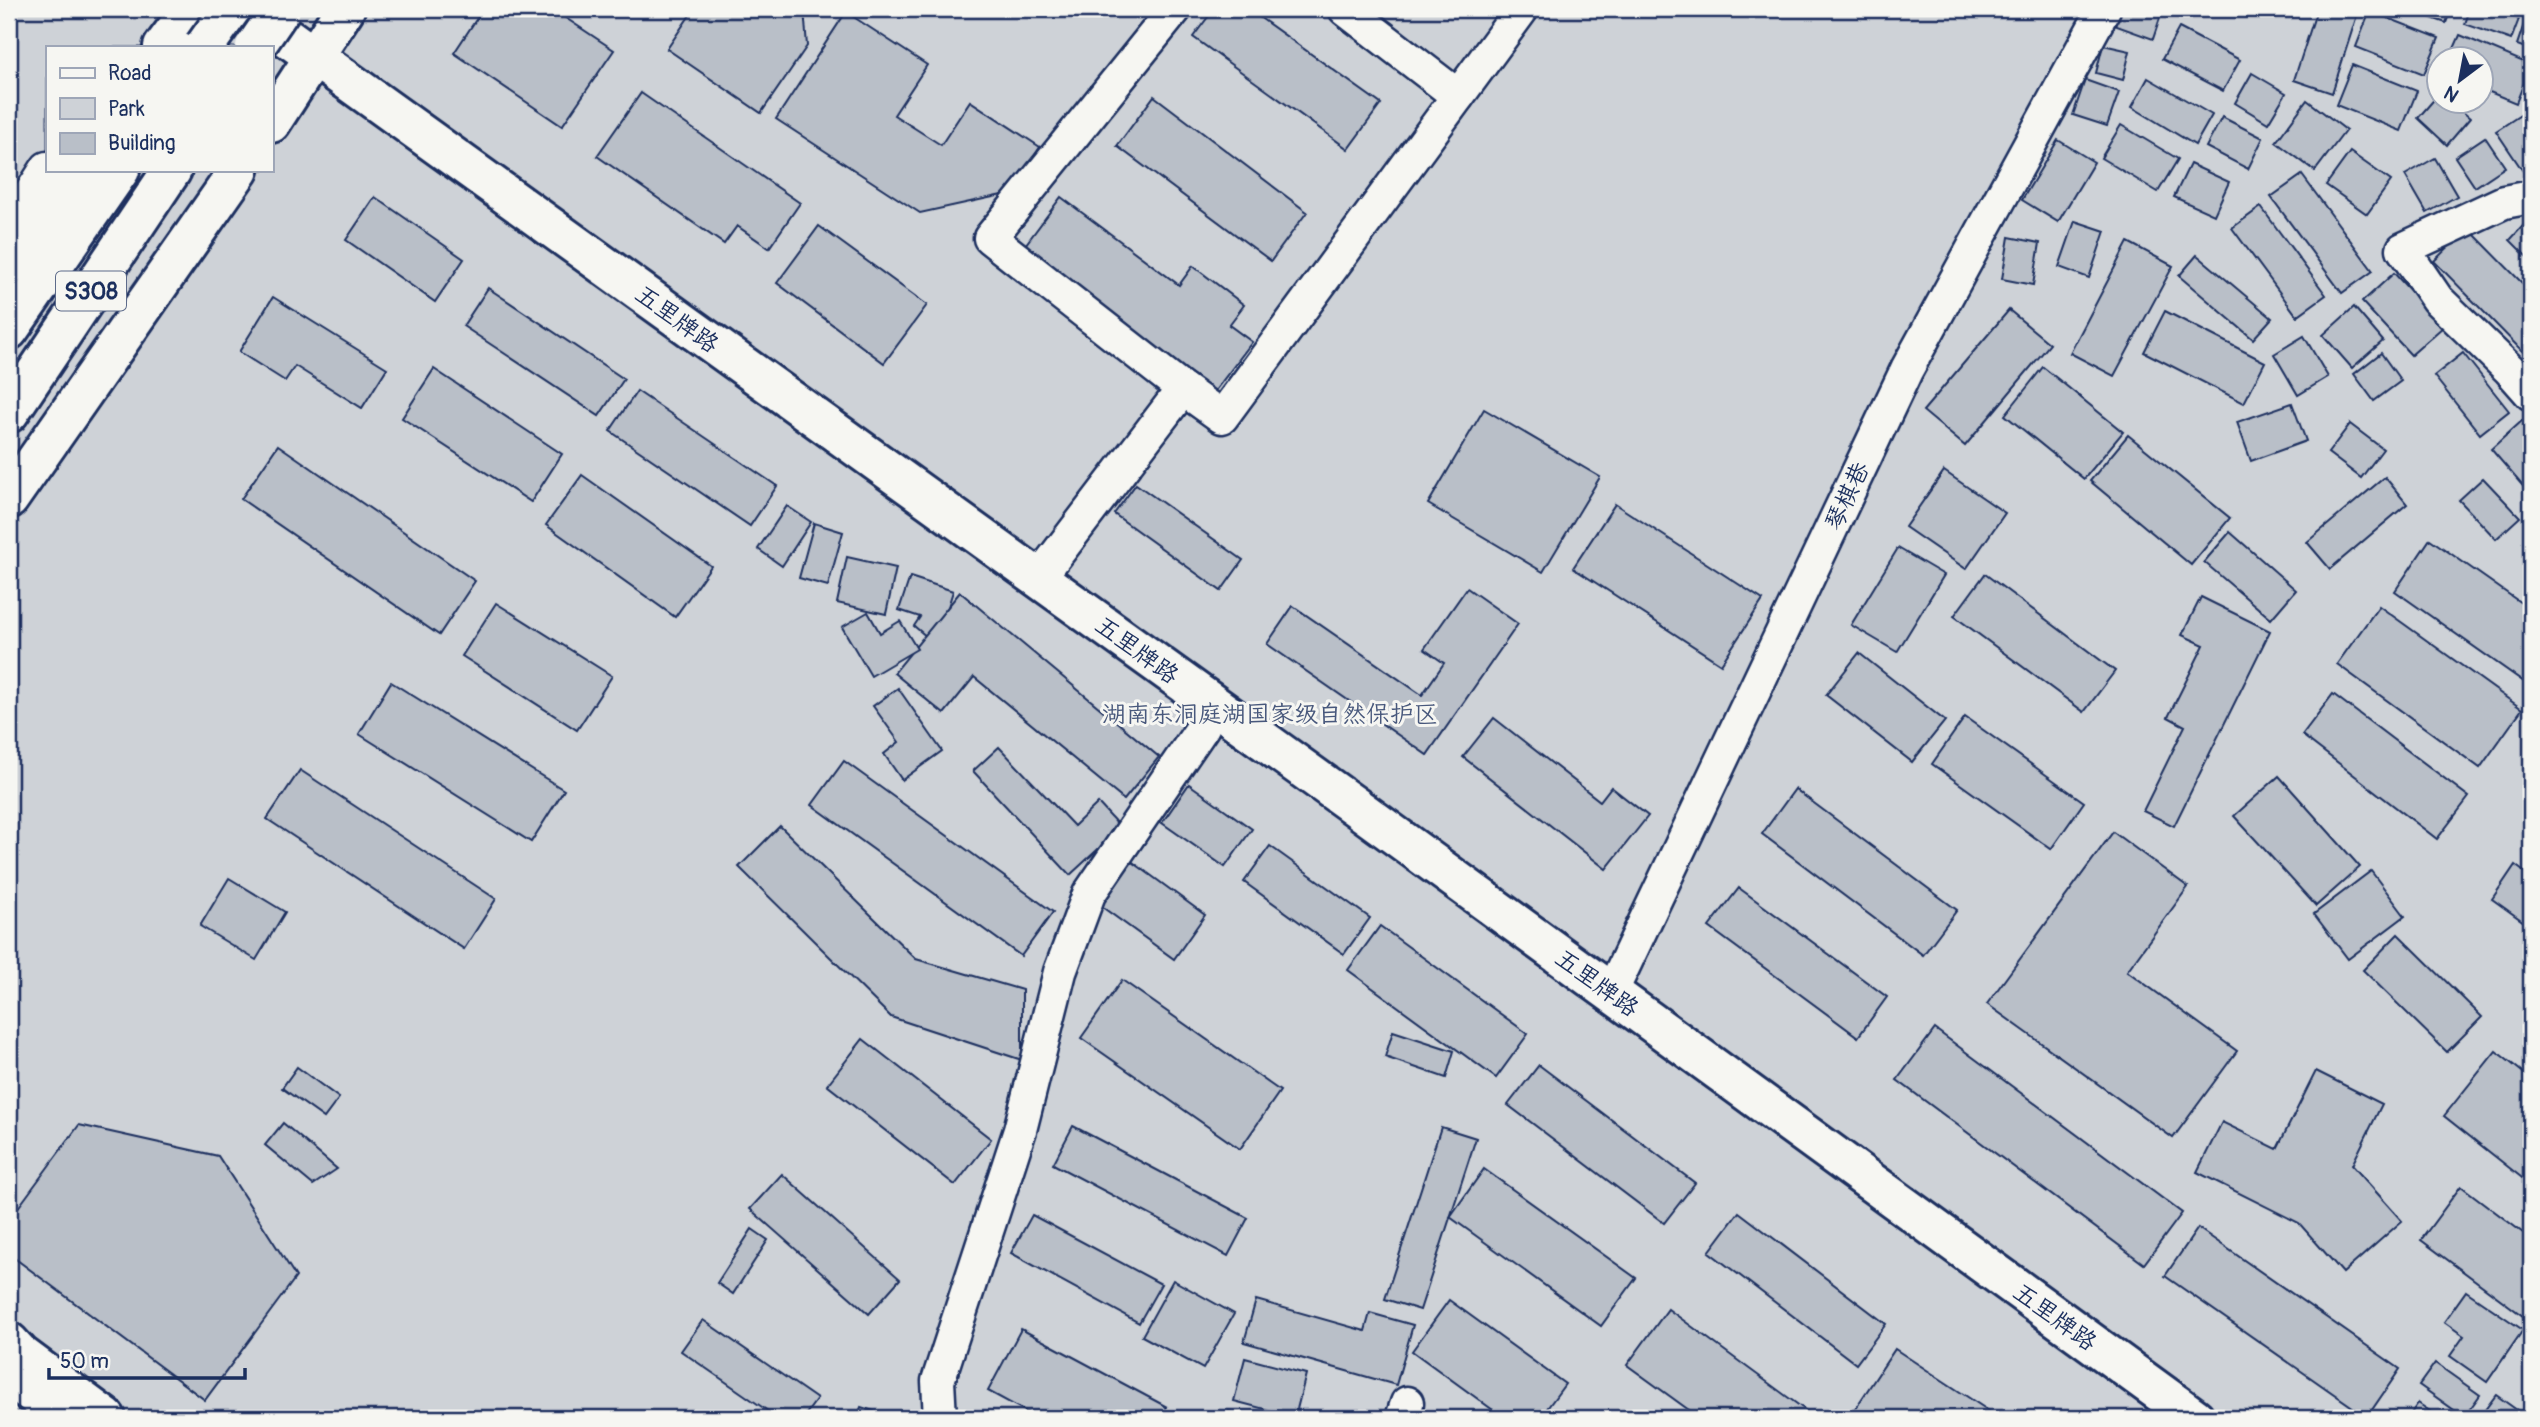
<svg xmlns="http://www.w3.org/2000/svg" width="2540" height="1427" viewBox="0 0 2540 1427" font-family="Pangolin,'LXGW WenKai TC',sans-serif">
<rect width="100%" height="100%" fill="#edeeec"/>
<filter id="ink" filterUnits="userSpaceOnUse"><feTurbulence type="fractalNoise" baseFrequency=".0143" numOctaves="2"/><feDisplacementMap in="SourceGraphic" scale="14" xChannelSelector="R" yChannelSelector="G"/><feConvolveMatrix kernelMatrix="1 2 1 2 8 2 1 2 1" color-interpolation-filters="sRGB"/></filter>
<g filter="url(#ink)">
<path fill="#ced2d7" stroke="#74809a" stroke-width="2" fill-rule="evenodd" d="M9,9H2531V1418H9ZM47,47H271V170H47ZM2438,60H2480V102H2438Z"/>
<g fill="#b9bfc8" stroke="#1b2f5e" stroke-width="2">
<path d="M483,9H552L614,50L562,126L454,53Z"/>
<path d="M694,9H804L807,46L761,113L667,49Z"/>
<path d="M1214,9H1248L1381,104L1348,149L1193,37Z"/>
<path d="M2119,9H2163L2153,39L2114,25Z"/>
<path d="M2317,9H2359L2332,93L2294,80Z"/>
<path d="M2405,9H2451L2446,23Z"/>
<path d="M2470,9H2488L2519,19L2511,40L2465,24Z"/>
<path d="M2370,11L2439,38L2424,74L2356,47Z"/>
<path d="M846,12L927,65L894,115L941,145L970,101L1040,147L1011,193L920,213L776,119Z"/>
<path d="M2525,21L2531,23V50L2517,45Z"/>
<path d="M2179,28L2240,60L2223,91L2162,59Z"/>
<path d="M2460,35L2531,65L2516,103L2480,88V60H2449Z"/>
<path d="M2103,45L2130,51L2123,80L2096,73Z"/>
<path d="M2352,65L2417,91L2401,131L2336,105Z"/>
<path d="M2252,73L2286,93L2268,123L2235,103Z"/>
<path d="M2148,78L2212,115L2195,145L2132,107Z"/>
<path d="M2085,80L2119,92L2107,126L2073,115Z"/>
<path d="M641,93L800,203L769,248L737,226L724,244L597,156Z"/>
<path d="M2438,95V102H2451L2470,118L2447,145L2418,118Z"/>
<path d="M1154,96L1307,212L1271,261L1117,146Z"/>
<path d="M2307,100L2346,130L2315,171L2276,142Z"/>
<path d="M2531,108V183L2496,131Z"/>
<path d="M2222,117L2263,138L2248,169L2206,147Z"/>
<path d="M2121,125L2178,159L2158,192L2101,158Z"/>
<path d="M2485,137L2505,167L2475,187L2455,157Z"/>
<path d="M2058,140L2094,162L2058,222L2022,200Z"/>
<path d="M2350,152L2391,181L2367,214L2326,185Z"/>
<path d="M2435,158L2457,196L2427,213L2405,175Z"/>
<path d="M2190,164L2229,182L2214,215L2174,197Z"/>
<path d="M2302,175L2373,271L2342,293L2271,197Z"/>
<path d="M375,197L464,259L435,302L346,240Z"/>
<path d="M1061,197L1179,285L1193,266L1244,305L1229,325L1252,342L1214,392L1023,248Z"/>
<path d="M2261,207L2326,295L2297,316L2232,228Z"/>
<path d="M2531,217V261L2510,240Z"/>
<path d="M2075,221L2105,231L2089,278L2059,267Z"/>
<path d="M819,226L927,305L884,363L777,283Z"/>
<path d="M2468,228L2531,292V360L2434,261Z"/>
<path d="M2009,237L2040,243L2033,285L2002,279Z"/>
<path d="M2128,242L2173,266L2114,376L2070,353Z"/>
<path d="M2197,255L2272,318L2253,339L2179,276Z"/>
<path d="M2394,273L2443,327L2411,355L2362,302Z"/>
<path d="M488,288L624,379L599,416L463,326Z"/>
<path d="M273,297L387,368L362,408L295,366L285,381L239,352Z"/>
<path d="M2354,307L2383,341L2352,368L2323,335Z"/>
<path d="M2009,310L2050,344L1965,446L1923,411Z"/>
<path d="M2165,311L2265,362L2244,403L2144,352Z"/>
<path d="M2304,336L2328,377L2298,395L2274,354Z"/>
<path d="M2381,353L2401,381L2374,401L2354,374Z"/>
<path d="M2463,353L2509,411L2480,434L2434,376Z"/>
<path d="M2043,367L2123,432L2084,479L2005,415Z"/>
<path d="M434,369L562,454L531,502L402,418Z"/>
<path d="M637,391L777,486L750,526L610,431Z"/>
<path d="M2292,403L2306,441L2251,461L2237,422Z"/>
<path d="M1484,409L1600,477L1543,572L1428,504Z"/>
<path d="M2523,420L2531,429V488L2527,491L2491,449Z"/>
<path d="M2350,424L2383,449L2361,478L2328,453Z"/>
<path d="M2128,435L2230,518L2191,565L2090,481Z"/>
<path d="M278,445L475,581L439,635L241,499Z"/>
<path d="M1944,471L2005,513L1966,569L1905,527Z"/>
<path d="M582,475L711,566L675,617L546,525Z"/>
<path d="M2385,477L2407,504L2330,569L2307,542Z"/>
<path d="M2483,478L2520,517L2496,539L2459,500Z"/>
<path d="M1136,484L1243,560L1221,591L1114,514Z"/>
<path d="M1615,504L1763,600L1721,664L1573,568Z"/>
<path d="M787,506L811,522L782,566L758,549Z"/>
<path d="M814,523L843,532L828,586L799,578Z"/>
<path d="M2230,532L2296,590L2271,619L2204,562Z"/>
<path d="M2430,539L2531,610V678L2527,684L2395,591Z"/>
<path d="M1898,548L1944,575L1897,652L1851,625Z"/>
<path d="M847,557L896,568L886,614L837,603Z"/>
<path d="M1985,574L2115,671L2084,712L1954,616Z"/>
<path d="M910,577L953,591L946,613L927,637L914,626L920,617L899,610Z"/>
<path d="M1467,588L1518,624L1427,755L1267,644L1293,606L1422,695L1444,663L1424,649Z"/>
<path d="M960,592L1159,757L1124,800L974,677L944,714L894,673Z"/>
<path d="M2201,597L2270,631L2174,826L2143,811L2185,726L2168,717L2204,645L2182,635Z"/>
<path d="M496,603L612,676L577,730L462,656Z"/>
<path d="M2379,606L2522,709L2480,768L2337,664Z"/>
<path d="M868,612L880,633L900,621L917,649L871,676L842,627Z"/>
<path d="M1859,653L1945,721L1912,762L1826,695Z"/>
<path d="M391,682L564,790L531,842L359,734Z"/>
<path d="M898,688L942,751L902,780L884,754L899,742L873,706Z"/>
<path d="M2333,694L2469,797L2437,839L2302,735Z"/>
<path d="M1965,717L2084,802L2051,849L1932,764Z"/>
<path d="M1494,718L1600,801L1611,787L1648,816L1606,869L1463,757Z"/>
<path d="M999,747L1074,826L1098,803L1121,828L1070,875L973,771Z"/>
<path d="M844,761L1053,912L1021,956L812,805Z"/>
<path d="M300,770L496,899L464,949L267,819Z"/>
<path d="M2279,776L2360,867L2316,906L2234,816Z"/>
<path d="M1189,784L1252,829L1225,867L1162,823Z"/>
<path d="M1795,789L1957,910L1923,955L1762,834Z"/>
<path d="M780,826L916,959L1022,990V1060L891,1017L739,867Z"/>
<path d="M2113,832L2188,887L2127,971L2237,1051L2173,1138L1987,1004Z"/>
<path d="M1270,846L1370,918L1344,954L1244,882Z"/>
<path d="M1130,860L1205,915L1174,959L1098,904Z"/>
<path d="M2515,865L2531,877V927L2492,899Z"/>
<path d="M2371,871L2405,916L2348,959L2314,914Z"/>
<path d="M229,878L285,912L256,960L200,926Z"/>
<path d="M1739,888L1887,997L1858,1037L1709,927Z"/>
<path d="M1380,926L1528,1034L1496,1078L1348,970Z"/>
<path d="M2398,934L2482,1017L2447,1052L2363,970Z"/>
<path d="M1122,980L1280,1091L1240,1149L1081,1038Z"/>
<path d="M1935,1029L2182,1213L2144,1264L1897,1080Z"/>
<path d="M1393,1031L1454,1051L1446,1078L1385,1057Z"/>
<path d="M863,1039L991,1139L955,1185L827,1085Z"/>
<path d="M2496,1051L2531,1079V1185L2444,1116Z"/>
<path d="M1539,1065L1695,1183L1664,1223L1508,1105Z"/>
<path d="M297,1067L339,1098L324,1118L282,1088Z"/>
<path d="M2316,1071L2382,1104L2352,1165L2402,1221L2343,1273L2299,1223L2197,1172L2222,1122L2277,1149Z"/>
<path d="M283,1123L337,1169L313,1185L265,1145Z"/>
<path d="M79,1125L218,1156L296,1277L205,1400L9,1254V1220Z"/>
<path d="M1073,1126L1248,1218L1228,1256L1053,1164Z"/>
<path d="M1441,1127L1476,1138L1420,1310L1385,1299Z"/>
<path d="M1484,1169L1636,1278L1601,1326L1450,1217Z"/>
<path d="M782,1174L900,1279L869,1314L750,1209Z"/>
<path d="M2461,1186L2531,1239V1322L2421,1240Z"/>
<path d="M1739,1212L1886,1324L1856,1364L1709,1252Z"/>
<path d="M1032,1215L1161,1284L1139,1323L1011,1253Z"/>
<path d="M2198,1228L2400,1369L2367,1417L2165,1276Z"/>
<path d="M752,1229L768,1240L733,1294L717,1283Z"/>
<path d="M1173,1280L1234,1314L1203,1369L1142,1336Z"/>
<path d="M2466,1291L2523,1330L2487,1382L2450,1356L2464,1336L2444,1322Z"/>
<path d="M1256,1300L1365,1331L1370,1313L1413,1325L1396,1385L1244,1342Z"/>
<path d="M1449,1300L1565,1384L1540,1418H1504L1412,1351Z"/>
<path d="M1668,1309L1816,1418H1700L1627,1365Z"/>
<path d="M703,1320L817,1399L803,1418H778L681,1351Z"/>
<path d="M1021,1329L1167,1407L1161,1418H1038L988,1391Z"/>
<path d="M1895,1349L1998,1417V1418H1849Z"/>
<path d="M1245,1358L1306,1374L1295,1417L1234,1401Z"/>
<path d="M2435,1363L2480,1395L2464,1417L2419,1385Z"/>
<path d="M2496,1395L2528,1418H2479Z"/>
<path d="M2418,1403L2440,1418H2408Z"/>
<path d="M861,1407L895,1418H857Z"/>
<path d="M1229,1411L1256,1418H1227Z"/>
</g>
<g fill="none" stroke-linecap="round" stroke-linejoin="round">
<defs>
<g id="street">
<path d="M1345,9L1458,96"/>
<path d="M2531,197L2504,202L2403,249L2437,299L2509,369L2531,394"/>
<path d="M9,227L47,168"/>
<path d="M1183,389L1222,417L1522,9"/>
<path d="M1038,579L1183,389L990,238L1175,9"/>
<path d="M1611,993L1907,369L2104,9"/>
<path d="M940,1418L938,1381L1020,1130L1060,972L1089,894L1203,727"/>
<path d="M1402,1418L1407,1403"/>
</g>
<g id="secondary">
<path d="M248,9L1363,812L2195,1418"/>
<path d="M163,47L191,9"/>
<path d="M271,123L345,9"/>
<path d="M9,266L77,170"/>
<path d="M9,499L239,170"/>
<path d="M9,1342L21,1355L106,1418"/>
</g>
<g id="primary">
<path d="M9,330L120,170"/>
<path d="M9,413L172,170"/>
<path d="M9,1376L66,1418"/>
</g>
</defs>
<use href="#street" stroke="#1b2f5e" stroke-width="37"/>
<use href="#secondary" stroke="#1b2f5e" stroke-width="44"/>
<use href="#primary" stroke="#1b2f5e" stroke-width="44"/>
<use href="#street" stroke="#f6f6f2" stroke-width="32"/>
<use href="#secondary" stroke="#f6f6f2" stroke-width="38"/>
<use href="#primary" stroke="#f6f6f2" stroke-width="38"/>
<defs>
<g id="primary-bridge">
<path d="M204,47L231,9"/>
<path d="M255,47L281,9"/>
</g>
</defs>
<use href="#primary-bridge" stroke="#1b2f5e" stroke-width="44" stroke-linecap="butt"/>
<use href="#primary-bridge" stroke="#f6f6f2" stroke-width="38"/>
</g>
</g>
<g text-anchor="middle" stroke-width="6" stroke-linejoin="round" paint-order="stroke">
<rect fill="#f6f6f2" stroke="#5d6b8a" stroke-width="2" x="56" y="271.5" width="70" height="39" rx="5"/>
<g font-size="23" font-weight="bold" fill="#1b2f5e">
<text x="91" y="299">S308</text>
</g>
<g font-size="24" fill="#1b2f5e" stroke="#f6f6f2">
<text transform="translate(677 319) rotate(36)" y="8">五里牌路</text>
<text transform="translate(1847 496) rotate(-65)" y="8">琴棋巷</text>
<text transform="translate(1137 650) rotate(36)" y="8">五里牌路</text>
<text transform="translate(1597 983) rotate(36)" y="8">五里牌路</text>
<text transform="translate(2055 1317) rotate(36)" y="8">五里牌路</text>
</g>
<g font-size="24" fill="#48587c" stroke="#f6f6f2">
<text x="1270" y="722">湖南东洞庭湖国家级自然保护区</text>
</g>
</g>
<rect width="2540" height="1427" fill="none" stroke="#f6f6f2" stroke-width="35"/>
<rect x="18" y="18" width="2505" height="1392" fill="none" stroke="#1b2f5e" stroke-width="2.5" filter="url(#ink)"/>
<rect x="46" y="46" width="228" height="126" fill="#f6f6f2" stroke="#9ea6b7" stroke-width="2"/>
<rect x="60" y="68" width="35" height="10" fill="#f6f6f2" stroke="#9ea6b7" stroke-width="2"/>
<text x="108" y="80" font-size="21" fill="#1b2f5e">Road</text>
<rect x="60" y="98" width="35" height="21" fill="#ced2d7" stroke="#9ea6b7" stroke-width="2"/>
<text x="108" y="116" font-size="21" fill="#1b2f5e">Park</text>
<rect x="60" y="133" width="35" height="21" fill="#b9bfc8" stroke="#9ea6b7" stroke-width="2"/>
<text x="108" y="150" font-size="21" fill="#1b2f5e">Building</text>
<g transform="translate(2460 80) rotate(212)"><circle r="33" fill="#f6f6f2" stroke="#9ea6b7" stroke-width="2"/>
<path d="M0-5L12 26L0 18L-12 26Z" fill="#1b2f5e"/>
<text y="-10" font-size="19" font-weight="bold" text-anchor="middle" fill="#1b2f5e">N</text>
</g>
<path d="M49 1368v10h196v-10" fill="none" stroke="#1b2f5e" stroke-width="3.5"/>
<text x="60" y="1368" font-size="21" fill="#1b2f5e" stroke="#f6f6f2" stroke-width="5" paint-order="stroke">50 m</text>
</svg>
